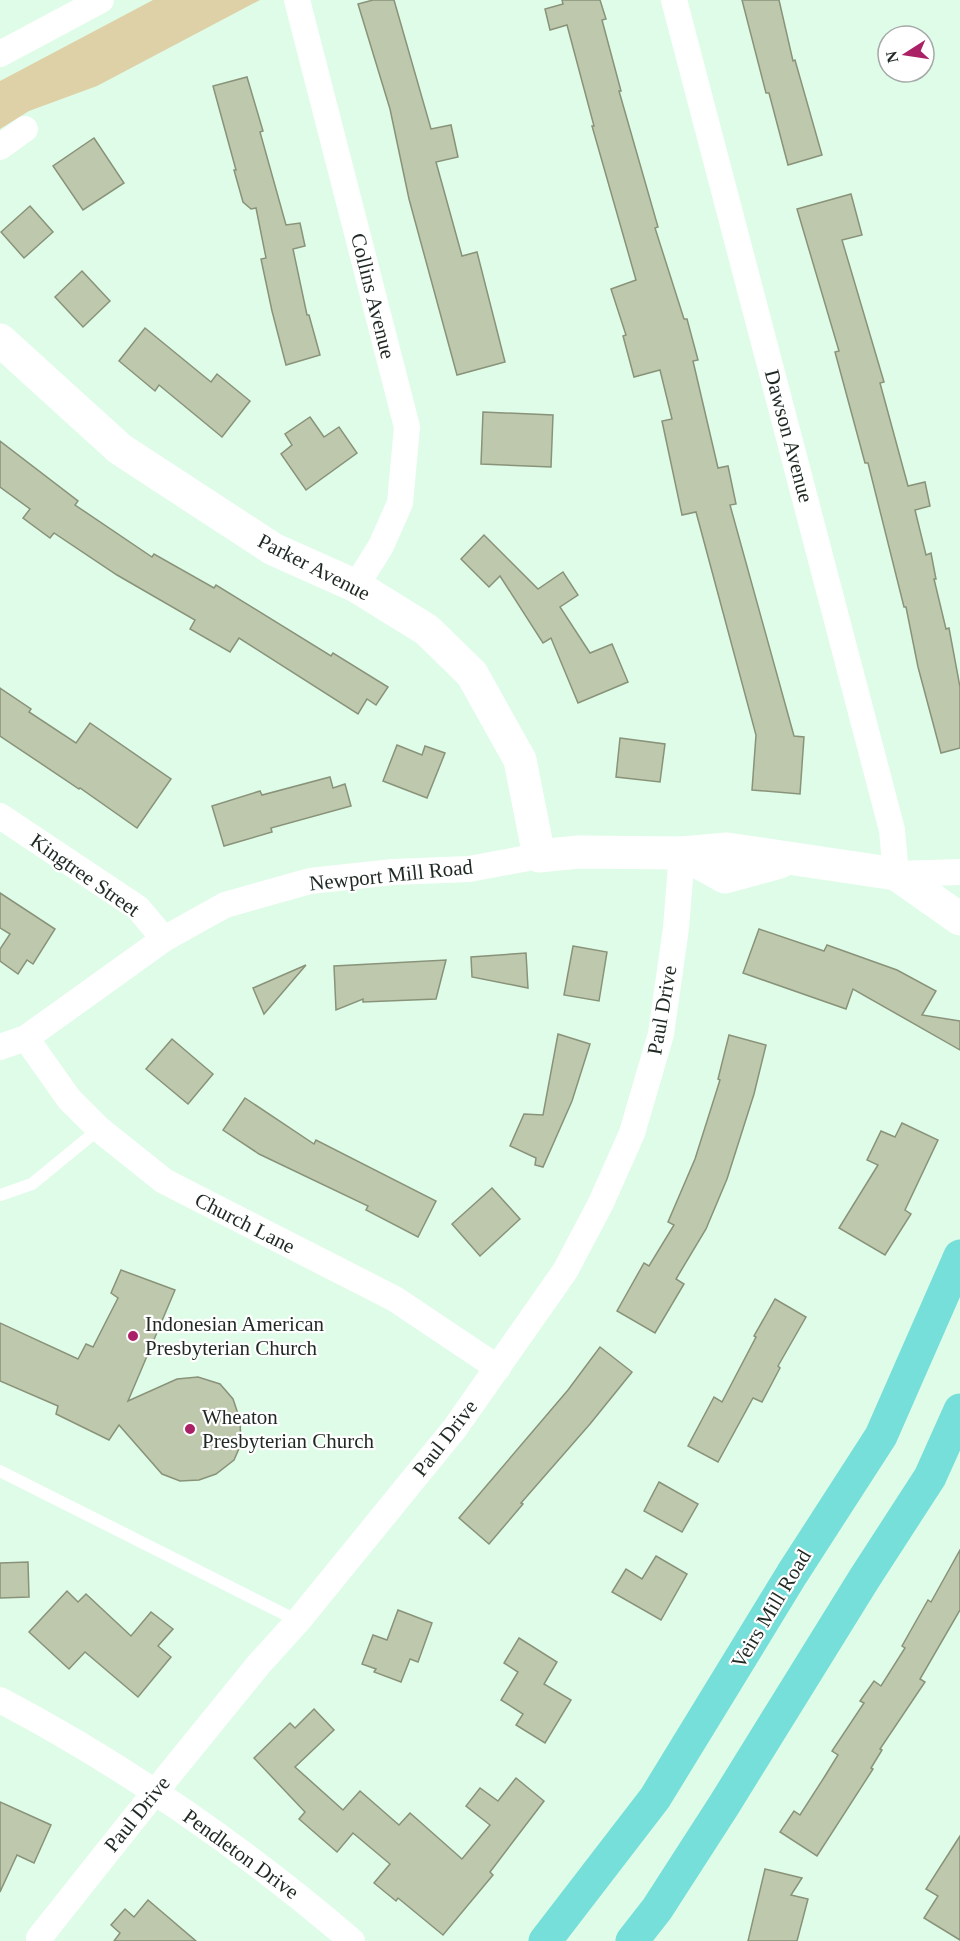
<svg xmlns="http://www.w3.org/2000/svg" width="960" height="1941" viewBox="0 0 960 1941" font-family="'Times New Roman',serif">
<rect width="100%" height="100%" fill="#dffce8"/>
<path fill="#ded1a8" d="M153,0H260L97,86L29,111L0,129V81Z"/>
<g fill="#bec8ad" stroke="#899379" stroke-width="1.5">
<path d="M373,0H394L431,129L451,125L458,157L436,162L462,256L477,252L505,362L457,375L409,199L390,109L358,4Z"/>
<path d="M562,0H600L606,19L602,20L621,91H619L658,227L655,228L684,319H687L698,360L693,361L718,468L728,466L736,504L730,505L794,736L804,737L800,794L752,790L756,735L696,512L682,515L662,421L672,419L660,370L634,377L623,336L626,335L611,289L636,280L592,126H594L567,25L550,30L545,9L563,4Z"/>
<path d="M742,0H779L793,61L795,60L822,155L788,165L769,93H766Z"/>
<path d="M247,77L263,131L260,132L286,225L300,223L305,246L293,249L307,315H309L320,355L286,365L272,311L261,259L266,258L256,208L251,209L243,202L234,170H236L213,86Z"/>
<path d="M94,138L124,183L83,210L53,166Z"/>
<path d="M851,194L862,235L842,240L884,382L880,383L908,486L925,482L930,506L915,510L926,555L931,553L936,579H934L946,629L949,628L960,687V748L941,753L918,667L906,607H904L868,463H865L835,352L839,351L797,209Z"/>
<path d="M30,206L53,232L24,258L1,232Z"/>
<path d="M82,271L110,301L83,327L55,297Z"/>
<path d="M145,328L211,382L217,374L250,401L222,437L159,385L155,391L119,361Z"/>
<path d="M483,412L553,415L551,467L481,464Z"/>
<path d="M310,417L324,437L339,427L357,453L306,490L281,454L292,445L285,434Z"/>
<path d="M0,441L78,501L75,505L152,557L154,554L214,588L216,585L331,656L333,653L388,687L376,705L367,699L358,714L239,638L230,652L190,629L195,620L117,575L54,533L50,538L23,518L30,509L0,487Z"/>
<path d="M484,535L538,589L563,572L578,595L560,607L590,653L612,644L628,682L578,703L551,638L543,643L500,576L489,587L461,559Z"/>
<path d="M0,688L31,709L29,712L76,743L90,723L171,779L137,828L80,788L79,789L0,736Z"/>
<path d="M620,738L665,744L660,782L616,777Z"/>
<path d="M397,745L422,755L425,746L445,753L427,798L383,781Z"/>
<path d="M330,777L333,788L345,784L351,806L271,828L272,832L224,846L212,806L260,791L262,795Z"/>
<path d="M0,893L55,929L33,964L27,960L18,974L0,961V949L10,934L0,928Z"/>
<path d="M759,929L824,951L827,945L897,970L936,991L922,1015L960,1021V1050L853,989L846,1009L743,973Z"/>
<path d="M573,946L607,952L599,1001L564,995Z"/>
<path d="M526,953L528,988L472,977L471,957Z"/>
<path d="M446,960L436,999L363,1002V999L336,1010L334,966Z"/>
<path d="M306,965L264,1014L253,988Z"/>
<path d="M558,1034L590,1044L572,1101L543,1167L535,1165L536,1158L510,1146L524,1114L543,1115Z"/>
<path d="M729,1035L766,1045L754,1094L727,1179L706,1229L676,1279L684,1284L655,1333L617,1311L644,1263L649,1266L674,1225L668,1222L695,1159L720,1080L718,1079Z"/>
<path d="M172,1039L213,1074L188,1104L146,1069Z"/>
<path d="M245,1098L314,1144L316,1140L436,1201L418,1237L366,1210L368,1206L259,1154L223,1130Z"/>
<path d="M902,1123L938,1140L905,1210L911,1214L885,1255L839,1228L878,1165L867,1160L881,1131L895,1137Z"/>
<path d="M492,1188L520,1219L480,1256L452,1224Z"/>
<path d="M121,1270L175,1290L128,1401L177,1379L198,1377L220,1384L233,1399L240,1420L241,1444L234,1460L216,1474L199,1480L180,1481L162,1474L119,1425L109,1440L56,1414L58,1406L0,1381V1323L78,1359L86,1344L93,1347L118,1298L111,1293Z"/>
<path d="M775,1299L806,1317L778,1366L780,1368L762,1402L753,1398L718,1462L688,1446L714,1397L722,1402L756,1337L754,1336Z"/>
<path d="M600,1347L632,1372L590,1424L521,1503L523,1504L489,1544L459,1518L568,1390Z"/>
<path d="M659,1482L698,1504L682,1532L644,1511Z"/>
<path d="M960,1550V1610L920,1679L925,1682L880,1749L882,1750L871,1768L873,1769L817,1856L780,1832L794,1811L800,1815L825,1776L838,1755L832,1751L864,1703L860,1701L874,1681L881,1686L905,1648L902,1646L928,1600L931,1602Z"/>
<path d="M656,1556L687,1574L661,1620L612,1592L626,1569L642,1579Z"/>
<path d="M28,1562L29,1597L0,1598V1563Z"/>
<path d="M67,1591L78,1602L86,1594L131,1636L151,1612L173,1629L158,1646L171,1657L138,1697L85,1652L69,1669L29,1632Z"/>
<path d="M398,1610L432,1623L418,1662L410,1659L401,1682L374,1672L376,1669L362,1664L373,1635L387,1640Z"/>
<path d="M519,1638L557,1662L544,1684L571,1700L545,1743L516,1725L523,1714L501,1700L518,1672L504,1663Z"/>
<path d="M314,1709L334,1730L295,1767L343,1810L360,1791L399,1825L410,1813L462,1859L490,1825L466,1806L480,1788L498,1801L516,1778L544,1801L490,1872L493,1875L443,1935L398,1898L396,1901L374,1883L390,1864L353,1833L337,1852L299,1819L305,1812L254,1758L290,1723L295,1728Z"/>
<path d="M0,1802L51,1825L34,1863L17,1855L0,1892Z"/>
<path d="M960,1836V1940L924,1918L938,1896L926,1889Z"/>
<path d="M765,1869L802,1878L791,1895L808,1899L797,1941H748Z"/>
<path d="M148,1900L196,1941H114L120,1933L111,1925L125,1909L134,1917Z"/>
</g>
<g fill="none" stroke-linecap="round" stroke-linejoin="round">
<g stroke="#fff" stroke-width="12">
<path d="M0,1195L32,1184L99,1129"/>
<path d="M0,1471L298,1621"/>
</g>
<g stroke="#fff" stroke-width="26">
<path d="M297,0L407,427L400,503L381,546L356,586"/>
<path d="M674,0L892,830L896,874L960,872"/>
<path d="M0,54L101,0"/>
<path d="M0,147L25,129"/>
<path d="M0,816L138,908L164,939"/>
<path d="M26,1038L69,1099L99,1129L164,1181L395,1299L498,1368"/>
<path d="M0,1047L26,1038L164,939L225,905L310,881L393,872L469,869L539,856"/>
<path d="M0,1700C124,1765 246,1850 352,1941"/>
<path d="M39,1938L155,1792L259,1664L298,1621L455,1428L565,1271L601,1203L632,1133L661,1034L676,928L682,853"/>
</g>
<g stroke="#fff" stroke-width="33">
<path d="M0,340L120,449L273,549L356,586L427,630L472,674L520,760L539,856L578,852L682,853L727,849L896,874L960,919"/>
<path d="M682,853L725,877L780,862"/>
</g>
<g stroke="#77dfd9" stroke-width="33">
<path d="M545,1941L655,1798L792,1574L881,1436L960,1256"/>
<path d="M632,1941L657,1909L724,1805L864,1579L930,1477L960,1410"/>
</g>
</g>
<g fill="#aa2165" stroke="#fff" stroke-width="2">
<circle cx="133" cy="1336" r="6"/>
<circle cx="190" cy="1429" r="6"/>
</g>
<g text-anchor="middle" stroke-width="4.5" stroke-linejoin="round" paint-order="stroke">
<g font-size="21" fill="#1f2922" stroke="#fff">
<text transform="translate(373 296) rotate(76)" y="7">Collins Avenue</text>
<text transform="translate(789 436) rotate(75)" y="7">Dawson Avenue</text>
<text transform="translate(314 567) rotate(27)" y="7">Parker Avenue</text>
<text transform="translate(85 875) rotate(35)" y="7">Kingtree Street</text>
<text transform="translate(391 875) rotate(-6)" y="7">Newport Mill Road</text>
<text transform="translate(662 1010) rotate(-80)" y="7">Paul Drive</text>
<text transform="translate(245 1223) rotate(27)" y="7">Church Lane</text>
<text transform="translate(445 1438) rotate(-52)" y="7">Paul Drive</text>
<text transform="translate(771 1609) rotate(-59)" y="7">Veirs Mill Road</text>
<text transform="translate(137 1814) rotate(-51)" y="7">Paul Drive</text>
<text transform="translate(241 1854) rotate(36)" y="7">Pendleton Drive</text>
</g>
<g font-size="21" fill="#1f2922" stroke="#fff" text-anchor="start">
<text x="145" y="1331">Indonesian American<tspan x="145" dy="24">Presbyterian Church</tspan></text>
<text x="202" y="1424">Wheaton<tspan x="202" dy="24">Presbyterian Church</tspan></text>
</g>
</g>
<g transform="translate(906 54) rotate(258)"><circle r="28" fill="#ffffff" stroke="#a5a9a7" stroke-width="1.5"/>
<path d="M0-4.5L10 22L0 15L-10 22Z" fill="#aa2165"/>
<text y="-9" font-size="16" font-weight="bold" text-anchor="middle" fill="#1f2922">N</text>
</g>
</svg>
